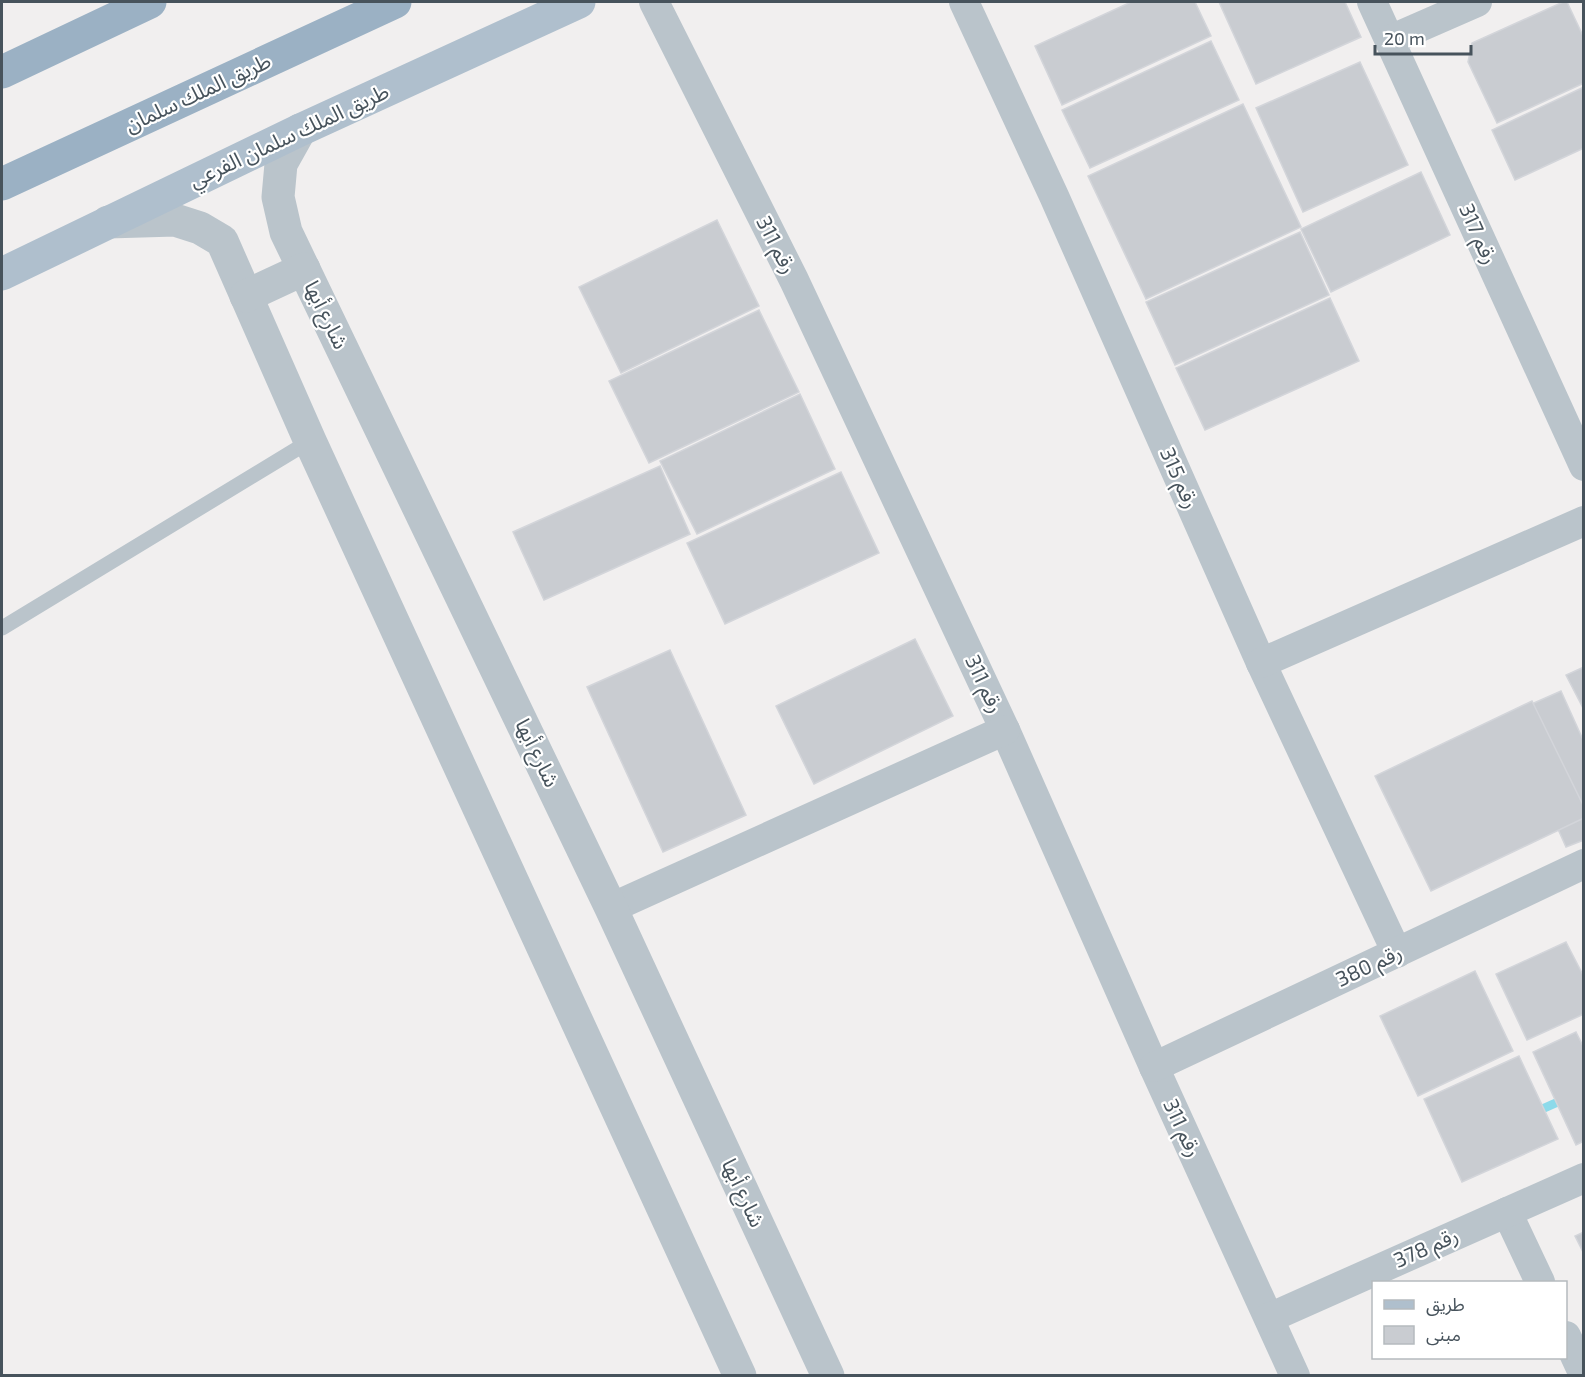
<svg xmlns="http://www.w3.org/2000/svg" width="1585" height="1377" viewBox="0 0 1585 1377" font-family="'Exo 2','Noto Sans Arabic',sans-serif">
<rect width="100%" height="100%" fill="#f1efef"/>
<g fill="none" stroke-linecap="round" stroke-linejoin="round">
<path stroke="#8cdaea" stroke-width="9" d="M1533,1113L1567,1098"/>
</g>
<g fill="#c9ccd1" stroke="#d3d5da" stroke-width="1.5">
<path d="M1131,2H1195L1211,36L1062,105L1035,46Z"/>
<path d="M1219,2H1345L1361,37L1256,84Z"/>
<path d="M1563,2H1567L1584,38V83L1497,123L1468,62L1472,43Z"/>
<path d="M1211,41L1239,100L1090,168L1062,110Z"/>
<path d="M1360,62L1408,165L1303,212L1256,108Z"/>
<path d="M1584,87V148L1515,180L1492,130Z"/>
<path d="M1243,104L1301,227L1146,299L1088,176Z"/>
<path d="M1421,172L1450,235L1331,292L1301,229Z"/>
<path d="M717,220L759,306L621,373L579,287Z"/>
<path d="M1300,232L1329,295L1175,365L1146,302Z"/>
<path d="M1330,298L1359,361L1205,430L1176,368Z"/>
<path d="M759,310L799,392L649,463L609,381Z"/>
<path d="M800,394L835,469L697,534L660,461Z"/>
<path d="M660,466L690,534L544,600L513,532Z"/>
<path d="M841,472L879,553L725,624L687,543Z"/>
<path d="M915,639L953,716L814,784L776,706Z"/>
<path d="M670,650L746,815L663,852L587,687Z"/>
<path d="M1584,667V710L1566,675Z"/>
<path d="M1561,691L1584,742V840L1566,847L1507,715Z"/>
<path d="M1532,701L1584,807V818L1431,891L1375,776Z"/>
<path d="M1566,942L1584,977V1014L1527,1040L1496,974Z"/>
<path d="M1475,971L1513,1051L1418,1096L1380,1016Z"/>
<path d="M1576,1032L1584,1048V1141L1576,1145L1533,1052Z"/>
<path d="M1519,1056L1558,1139L1462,1182L1424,1099Z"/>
<path d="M1584,1232V1254L1575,1236Z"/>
</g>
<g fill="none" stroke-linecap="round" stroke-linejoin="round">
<path stroke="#bac4cb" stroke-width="15" d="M2,628L310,441"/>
<g stroke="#bac4cb" stroke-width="30">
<path d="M654,2L794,280L1005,730L1154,1067L1295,1376"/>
<path d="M964,2L1054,196L1261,663L1397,953"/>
<path d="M1372,2L1584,466"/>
<path d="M1390,40L1477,2"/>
<path d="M1261,663L1584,521"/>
<path d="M611,908L1005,730"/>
<path d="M1154,1067L1584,864"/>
<path d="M1507,1212L1540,1282"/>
<path d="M1269,1318L1584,1178"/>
<path d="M1566,1336L1584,1375"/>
</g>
<g stroke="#bac4cb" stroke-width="33">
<path d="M300,130L281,164L278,197L286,232L611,908L828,1376"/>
<path d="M108,222L175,220L200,228L222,241L310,441L740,1376"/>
<path d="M246,296L304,269"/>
</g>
<path stroke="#afbfcd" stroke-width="33" d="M2,274L300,130L579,2"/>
<g stroke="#9bb1c4" stroke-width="33">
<path d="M2,72L150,2"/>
<path d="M2,184L395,2"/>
</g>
</g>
<g text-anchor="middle" stroke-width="4.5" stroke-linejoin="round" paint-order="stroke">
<g font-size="21" fill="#47535c" stroke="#fff">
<text transform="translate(198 93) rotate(-25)" y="7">طريق الملك سلمان</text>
<text transform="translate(289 136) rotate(-25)" y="7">طريق الملك سلمان الفرعي</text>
<text transform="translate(1478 234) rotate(66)" y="7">رقم 317</text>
<text transform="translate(776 245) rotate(63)" y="7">رقم 311</text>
<text transform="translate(326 315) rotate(64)" y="7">شارع أبها</text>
<text transform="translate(1179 478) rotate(66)" y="7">رقم 315</text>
<text transform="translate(984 684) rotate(65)" y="7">رقم 311</text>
<text transform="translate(537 753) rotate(64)" y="7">شارع أبها</text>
<text transform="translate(1369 966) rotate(-25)" y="7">رقم 380</text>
<text transform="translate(1182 1128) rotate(65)" y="7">رقم 311</text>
<text transform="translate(743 1193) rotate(65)" y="7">شارع أبها</text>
<text transform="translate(1426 1248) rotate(-24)" y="7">رقم 378</text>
</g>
</g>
<rect width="1585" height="1377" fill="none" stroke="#47535c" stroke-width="6"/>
<rect x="1372" y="1281" width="195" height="78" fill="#ffffff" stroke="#b5babe" stroke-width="1.5"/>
<rect x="1384" y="1300" width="30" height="9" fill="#afbfcd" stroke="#b5babe" stroke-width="1.5"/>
<text x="1426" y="1311" font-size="18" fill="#47535c">طريق</text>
<rect x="1384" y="1326" width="30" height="18" fill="#c9ccd1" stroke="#b5babe" stroke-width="1.5"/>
<text x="1426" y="1341" font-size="18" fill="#47535c">مبنى</text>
<path d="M1375 45v9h96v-9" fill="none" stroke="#47535c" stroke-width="3"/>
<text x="1384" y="45" font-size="18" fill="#47535c" stroke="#ffffff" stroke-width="4.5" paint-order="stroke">20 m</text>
</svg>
